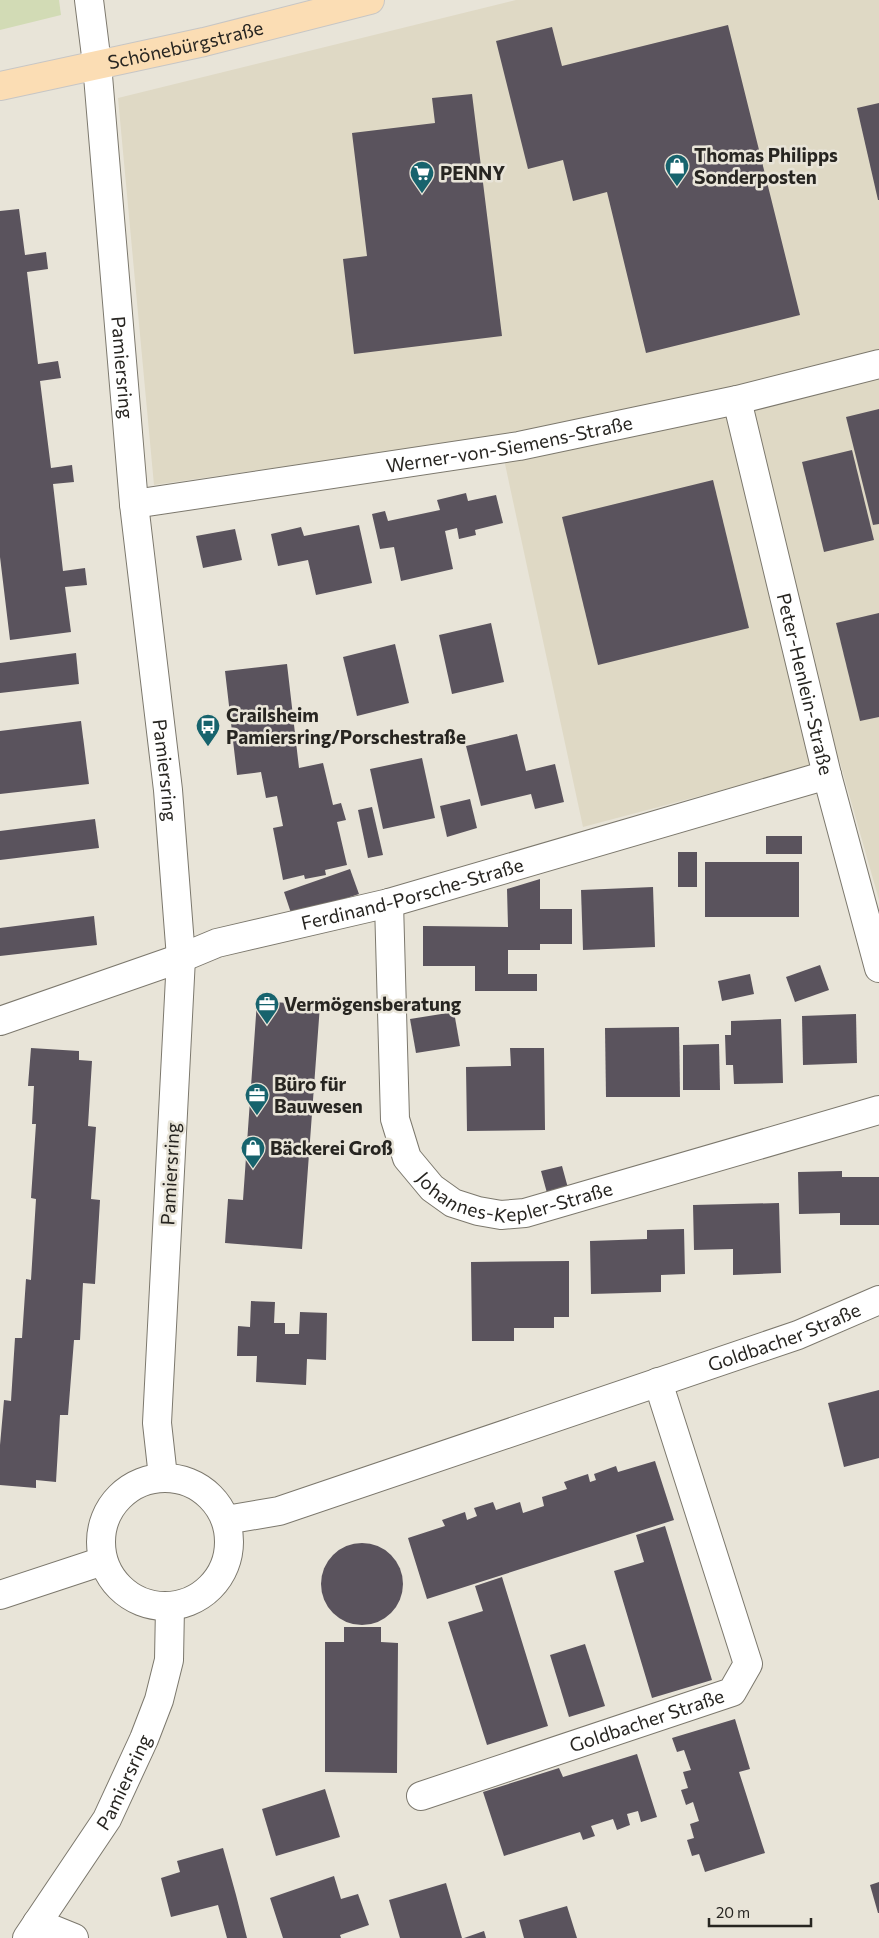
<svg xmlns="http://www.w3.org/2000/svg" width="879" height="1938" viewBox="0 0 879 1938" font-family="Commissioner,sans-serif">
<rect width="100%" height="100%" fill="#e8e4d8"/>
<path fill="#dfd9c5" d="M516,0H879V900L839,759L583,827L499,436L154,485L118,98Z"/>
<path fill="#d2dbb5" d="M0,0H59L61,15L0,30Z"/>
<g fill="#5a535d">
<path d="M728,25L800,315L646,353L607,192L573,201L563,160L528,169L496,41L552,27L562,66Z"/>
<path d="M472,94L502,336L354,354L343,259L367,256L352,133L435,123L432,98Z"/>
<path d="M879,103V200H878L857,108Z"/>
<path d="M19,209L25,255L46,252L48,269L27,272L38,364L58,361L61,378L40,381L51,468L72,465L74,482L53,484L63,571L85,568L87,585L65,587L71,632L10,640L0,557V211Z"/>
<path d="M879,409V524L873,525L846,417Z"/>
<path d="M852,450L874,540L824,552L802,462Z"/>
<path d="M713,480L749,628L598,665L562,517Z"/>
<path d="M466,493L468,501L496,495L503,523L475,530L476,535L459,539L457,528L445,531L453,569L401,581L394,547L380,549L372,514L385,511L388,521L440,510L437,500Z"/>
<path d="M359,525L372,583L316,595L308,560L278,566L271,534L301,527L304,536Z"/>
<path d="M235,529L242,560L203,568L196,536Z"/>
<path d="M879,613V717L860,721L836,623Z"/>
<path d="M491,623L504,682L452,694L439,635Z"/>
<path d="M395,644L409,703L357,716L343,657Z"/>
<path d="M76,653L79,684L0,693V663Z"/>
<path d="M287,664L299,768L323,763L333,805L341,803L346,820L337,822L347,865L325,870L326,875L305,879L304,875L283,880L273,828L283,826L277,796L266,798L261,772L237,775L225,671Z"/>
<path d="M81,721L89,784L0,794V731Z"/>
<path d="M517,734L526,771L555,764L564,802L535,809L531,794L481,806L466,746Z"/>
<path d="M422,758L435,818L383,829L370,769Z"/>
<path d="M470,799L477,828L447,837L440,806Z"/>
<path d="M372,807L383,855L368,858L358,810Z"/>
<path d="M95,819L99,848L0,860V831Z"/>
<rect x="766" y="836" width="36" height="18"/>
<rect x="678" y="852" width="19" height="35"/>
<rect x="705" y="862" width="94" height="55"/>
<path d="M350,869L359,894L292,916L284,892Z"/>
<path d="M540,879V909H572V944H540V950H508V974H537V991H475V966H423V926L508,927L507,889Z"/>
<path d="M653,887L655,947L583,950L581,890Z"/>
<path d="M94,916L97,945L0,956V928Z"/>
<path d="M820,965L829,990L795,1002L786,977Z"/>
<path d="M750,974L754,994L722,1001L718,981Z"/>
<path d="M257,1001L320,1005L302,1249L225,1243L228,1199L243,1200Z"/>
<path d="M454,1012L460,1046L416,1053L410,1019Z"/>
<path d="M856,1014L857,1063L803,1065L802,1016Z"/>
<path d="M781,1019L783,1083L734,1084L733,1065H726L725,1035H731V1021Z"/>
<path d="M679,1027L680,1097H606L605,1028Z"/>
<path d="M719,1044L720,1090H683V1045Z"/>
<path d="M31,1048L79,1051V1060L92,1061L88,1126L96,1127L91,1199L100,1200L95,1284L83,1283L80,1340H74L68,1415H60L56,1482L36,1480V1488L0,1485V1445L4,1400L11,1401L15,1338H22L26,1279L31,1280L36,1199L31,1198L36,1124H32L34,1086H28Z"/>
<path d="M510,1048H544L545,1130L467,1131L466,1067L511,1066Z"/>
<path d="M562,1166L568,1188L547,1193L541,1171Z"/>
<path d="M842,1171V1177H879V1225H840V1213L799,1214L798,1172Z"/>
<path d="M779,1203L781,1273L733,1275V1249L694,1250L693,1205Z"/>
<path d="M684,1229L685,1274L661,1275V1292L591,1294L590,1241L647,1239V1230Z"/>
<path d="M569,1261V1317H554V1328H514V1341H472L471,1262Z"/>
<path d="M251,1301L275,1302L274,1323H285V1334H299L300,1312L327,1313L326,1360L307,1359L306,1385L256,1382L257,1356H237L238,1326L250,1327Z"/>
<path d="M879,1390V1458L844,1467L828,1403Z"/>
<path d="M655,1461L674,1520L427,1599L408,1538L445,1526L442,1520L465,1512L467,1520L477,1516L474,1508L493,1502L496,1510L520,1502L523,1513L544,1506L542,1497L567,1489L564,1482L588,1474L590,1482L596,1480L594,1474L616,1466L618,1472Z"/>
<path d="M665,1526L712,1680L652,1698L614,1571L644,1562L636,1535Z"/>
<circle cx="362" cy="1584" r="41"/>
<path d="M502,1577L548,1726L487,1745L448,1622L483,1611L475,1586Z"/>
<path d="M344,1627H381V1642L398,1643L397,1773L325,1772V1642H344Z"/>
<path d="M585,1644L605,1706L569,1717L550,1655Z"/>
<path d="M735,1719L750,1769L739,1772L765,1853L705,1872L699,1854L692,1856L687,1840L694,1838L690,1824L699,1821L693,1802L686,1805L681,1790L688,1788L683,1772L691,1770L684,1750L677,1752L672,1738Z"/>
<path d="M637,1754L657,1817L641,1822L638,1811L627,1814L630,1825L617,1830L613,1819L591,1826L595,1836L583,1840L580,1832L504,1856L483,1792L559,1768L563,1777Z"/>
<path d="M325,1789L340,1837L276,1856L262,1809Z"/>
<path d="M223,1848L236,1895L247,1938H227L218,1905L171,1917L161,1878L180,1872L177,1861Z"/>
<path d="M334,1876L341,1899L358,1894L369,1925L340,1935L341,1938H283L270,1898Z"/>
<path d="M879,1882V1913H878L870,1885Z"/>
<path d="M446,1883L462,1938H400L389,1900Z"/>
<path d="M567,1906L577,1938H524L519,1920Z"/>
<path d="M484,1931L486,1938H464Z"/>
</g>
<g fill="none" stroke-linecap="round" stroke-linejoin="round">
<defs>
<g id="minor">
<path id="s1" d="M89,0L97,64L134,504L168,790L181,958L157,1423L163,1477"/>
<path id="s2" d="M737,400L827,775L879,968"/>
<path id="s3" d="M134,504L519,446L737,400L879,364"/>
<path id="s4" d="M389,903L395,1119L407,1158L432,1188L453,1203L478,1211L501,1215L525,1213L879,1110"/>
<path id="s5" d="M0,1021L181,958L217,943L389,903L827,775"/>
<circle cx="165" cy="1542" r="64"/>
<path id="s6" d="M226,1520L279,1511L798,1335L879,1300"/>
<path d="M0,1595L103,1561"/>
<path id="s7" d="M421,1796L732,1692L748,1664L658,1382"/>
<path d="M37,1923L74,1938"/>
<path id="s8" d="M27,1938L107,1819L144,1739L159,1700L169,1660L170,1607"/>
</g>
<g id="major">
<path id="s9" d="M0,86L204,42L370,0"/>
</g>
</defs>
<use href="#minor" stroke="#7c786d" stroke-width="30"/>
<use href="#major" stroke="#c7c6c5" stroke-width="30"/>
<use href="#minor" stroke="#fff" stroke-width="28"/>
<use href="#major" stroke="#fbddb4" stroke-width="28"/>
</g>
<defs>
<symbol id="shop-pin" viewBox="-11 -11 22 30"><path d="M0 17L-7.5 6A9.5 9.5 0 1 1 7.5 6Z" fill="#17636d" stroke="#e8e4d8"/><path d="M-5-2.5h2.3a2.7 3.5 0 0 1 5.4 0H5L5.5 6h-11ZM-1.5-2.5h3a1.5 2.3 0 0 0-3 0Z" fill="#fff"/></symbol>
<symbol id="supermarket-pin" viewBox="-11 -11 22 30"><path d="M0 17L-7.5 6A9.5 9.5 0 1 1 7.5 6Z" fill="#17636d" stroke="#e8e4d8"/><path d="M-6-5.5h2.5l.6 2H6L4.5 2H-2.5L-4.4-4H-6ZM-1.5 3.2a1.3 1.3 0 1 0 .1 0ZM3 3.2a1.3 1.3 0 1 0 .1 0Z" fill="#fff"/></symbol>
<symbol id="bus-pin" viewBox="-11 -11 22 30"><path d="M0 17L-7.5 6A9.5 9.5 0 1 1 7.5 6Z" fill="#17636d" stroke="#e8e4d8"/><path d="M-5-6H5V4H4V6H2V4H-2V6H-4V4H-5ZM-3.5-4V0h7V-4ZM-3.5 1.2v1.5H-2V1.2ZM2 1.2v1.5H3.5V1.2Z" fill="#fff"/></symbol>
<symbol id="office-pin" viewBox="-11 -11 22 30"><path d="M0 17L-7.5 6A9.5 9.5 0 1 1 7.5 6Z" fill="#17636d" stroke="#e8e4d8"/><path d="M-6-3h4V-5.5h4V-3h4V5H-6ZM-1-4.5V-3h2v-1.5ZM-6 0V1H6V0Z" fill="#fff"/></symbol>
</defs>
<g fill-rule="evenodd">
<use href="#shop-pin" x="663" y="152" width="28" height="38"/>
<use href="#supermarket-pin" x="408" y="159" width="28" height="38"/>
<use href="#bus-pin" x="194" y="712" width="28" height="38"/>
<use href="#office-pin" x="253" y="990" width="28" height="38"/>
<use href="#office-pin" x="243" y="1081" width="28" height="38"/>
<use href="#shop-pin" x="239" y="1134" width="28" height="38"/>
</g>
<g text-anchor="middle" stroke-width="5" stroke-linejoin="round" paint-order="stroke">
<g font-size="19" fill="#272521" stroke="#e8e4d8">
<text dy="7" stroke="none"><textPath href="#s9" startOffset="190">Schönebürgstraße</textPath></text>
<text dy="7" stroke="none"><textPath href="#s1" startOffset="369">Pamiersring</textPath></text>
<text dy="7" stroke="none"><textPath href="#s3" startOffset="380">Werner-von-Siemens-Straße</textPath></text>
<text dy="7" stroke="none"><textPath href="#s2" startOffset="292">Peter-Henlein-Straße</textPath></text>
<text dy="7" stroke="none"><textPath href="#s1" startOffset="774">Pamiersring</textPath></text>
<text dy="7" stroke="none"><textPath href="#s5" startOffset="432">Ferdinand-Porsche-Straße</textPath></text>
<text transform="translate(170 1174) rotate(-87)" y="7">Pamiersring</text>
<text dy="7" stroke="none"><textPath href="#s4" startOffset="382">Johannes-Kepler-Straße</textPath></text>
<text dy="7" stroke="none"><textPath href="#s6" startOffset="588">Goldbacher Straße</textPath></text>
<text dy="7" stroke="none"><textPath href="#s7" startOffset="238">Goldbacher Straße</textPath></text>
<text dy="7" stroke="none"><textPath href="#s8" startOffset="184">Pamiersring</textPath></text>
</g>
<g font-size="19" font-weight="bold" fill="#272521" stroke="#e8e4d8" text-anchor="start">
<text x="694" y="162">Thomas Philipps<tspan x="694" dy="22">Sonderposten</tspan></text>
<text x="440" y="180">PENNY</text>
<text x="226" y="722">Crailsheim<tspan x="226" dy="22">Pamiersring/Porschestraße</tspan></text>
<text x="284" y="1011">Vermögensberatung</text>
<text x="274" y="1091">Büro für<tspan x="274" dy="22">Bauwesen</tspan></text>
<text x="270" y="1155">Bäckerei Groß</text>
</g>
</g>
<path d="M709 1918v8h102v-8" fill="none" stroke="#272521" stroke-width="2.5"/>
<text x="716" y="1918" font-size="15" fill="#272521" stroke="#e8e4d8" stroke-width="4" paint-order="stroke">20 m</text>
</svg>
